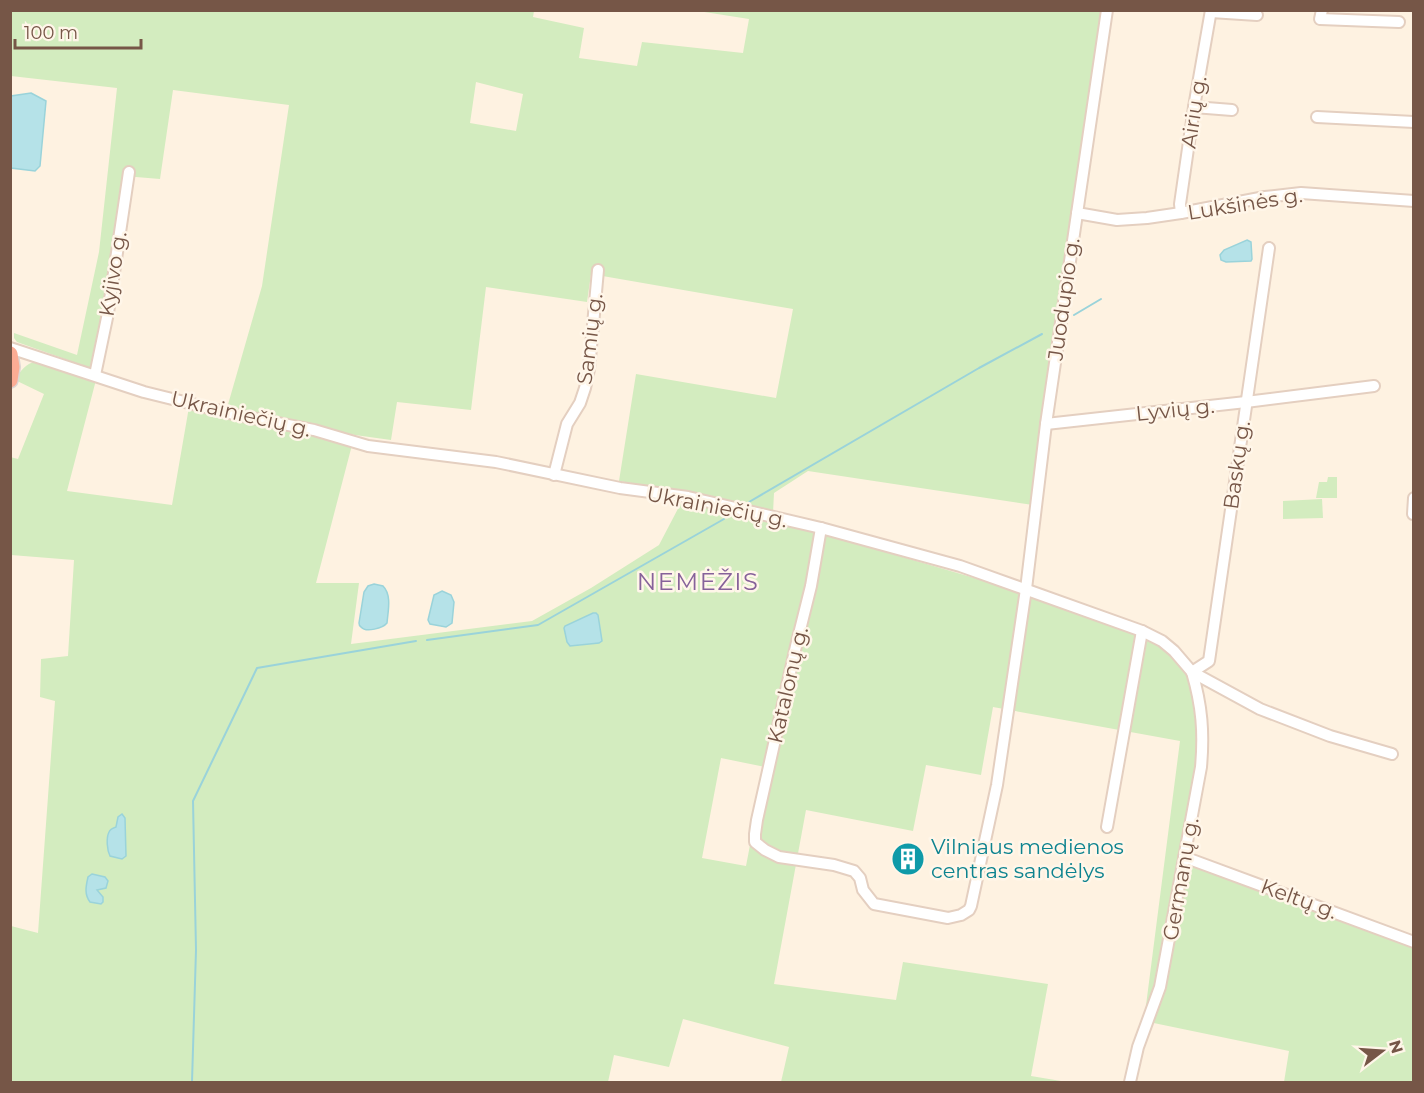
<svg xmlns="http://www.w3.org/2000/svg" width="1424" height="1093" viewBox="0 0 1424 1093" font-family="Montserrat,sans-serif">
<rect width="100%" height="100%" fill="#fef2e1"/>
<g fill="#d3ecbf" fill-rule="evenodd">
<path d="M11,11H534L533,17L584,28L579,58L637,66L642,42L743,53L749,19L698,11H1105L1033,505L808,471L774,493L773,513L693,493L619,481L636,374L776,398L793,309L591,274L587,302L486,287L471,410L397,402L391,440L355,435L227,408L262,286L289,105L173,90L160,179L124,176L113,256L93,369L17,342L14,338V333L77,355L99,252L117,88L11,76ZM476,82L523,94L516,131L470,123Z"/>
<path d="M37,361L96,380L67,491L172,505L189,407L352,445L316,583H359L351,644L532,621L591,588L659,545L682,501L831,536L1019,591L1153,641L1168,650L1187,674L1196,701L1198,761L1180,856L1413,947V1082H1284L1289,1051L1144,1021L1180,741L993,707L981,775L926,765L913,831L806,810L774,984L896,1000L903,962L1048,984L1031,1076L1067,1082H781L789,1047L683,1019L669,1067L614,1055L608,1082H11V926L38,933L55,701L40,697L41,659L68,656L74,560L11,555L10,457L18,459L44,394L15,380C21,370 25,364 37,361ZM721,758L765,767L746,866L702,858Z"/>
<path d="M1328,477H1337V498H1316L1319,482H1327Z"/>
<path d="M1322,499L1323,518L1283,519V501Z"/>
</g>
<g fill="#b5e2e8" stroke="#9ad3da" stroke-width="1.5">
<path d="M31,93L46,101L40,166L35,171L11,168V96Z"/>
<path d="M1247,240L1251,242L1252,259L1251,261L1226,262L1221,260L1220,255L1224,250Z"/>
<path d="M374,584L383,586C392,595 388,611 387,623C383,628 366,633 361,627C359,626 359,624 359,623L364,592L368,586Z"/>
<path d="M442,591L451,595L454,602L452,623L446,627L430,624L428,620L434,595Z"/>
<path d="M593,613H596L598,615L602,641L599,643L570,646L567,642L564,628L565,626Z"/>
<path d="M122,814L125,818L126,856L122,859L110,856C107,850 106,838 109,832C110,829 113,828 116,827L118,817Z"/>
<path d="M92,874L105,877L108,881L106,888L97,890L103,897V902L101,904L90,902C84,894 86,886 88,877Z"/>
</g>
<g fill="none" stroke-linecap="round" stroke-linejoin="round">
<g stroke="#9ad3da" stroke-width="2">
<path d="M1074,315L1101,299"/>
<path d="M749,502L979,368L1042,334"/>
<path d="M427,640L538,625L724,519"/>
<path d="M192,1082L196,950L193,801L257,668L416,641"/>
</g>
<defs>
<g id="minor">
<path d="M1322,10L1320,19L1399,22"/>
<path d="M1211,12L1257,15"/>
<path d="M1194,107L1232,110"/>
<path d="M1317,117L1414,122"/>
<path d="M1077,213L1117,220L1147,218L1181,213L1265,197L1301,193L1414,201"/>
<path d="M1181,213L1180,204L1194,107L1211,10"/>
<path d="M10,348L144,392L237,415L314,430L368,446L496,462L620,488L688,497L821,528L960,566L1142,631L1162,641L1174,651L1192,672L1260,709L1330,736L1392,754"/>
<path d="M95,375L108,313L129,172"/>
<path d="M1046,424L1246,402L1374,386"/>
<path d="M554,475L567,424L580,403L585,388L589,369L598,270"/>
<path d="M1413,514L1414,498"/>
<path d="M821,528L811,586L796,646L757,820L755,834V842L765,850L779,857L834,865L854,871L860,878L863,890L874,904L948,918L961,915L969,910L971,906L997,785L1026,589L1046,424L1107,10"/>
<path d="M1192,672L1209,661L1269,248"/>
<path d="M1107,827L1142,631"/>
<path d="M1184,857L1414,942"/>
<path d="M1130,1082L1138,1047L1160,987L1201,767C1204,733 1202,706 1192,672"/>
</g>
<path id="highway" d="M10,354L12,367L10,380"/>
</defs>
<use href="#minor" stroke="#e4cfc0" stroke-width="14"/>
<use href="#highway" stroke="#ded6d3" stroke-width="18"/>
<use href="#minor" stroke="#fff" stroke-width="10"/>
<use href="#highway" stroke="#fcac94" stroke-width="15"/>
</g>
<defs>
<symbol id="building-disc" viewBox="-11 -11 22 22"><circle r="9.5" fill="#0f9aa8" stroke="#fff6e9"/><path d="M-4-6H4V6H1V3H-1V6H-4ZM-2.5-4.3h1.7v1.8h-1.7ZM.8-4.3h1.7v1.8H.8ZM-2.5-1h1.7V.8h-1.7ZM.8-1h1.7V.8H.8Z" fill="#fff"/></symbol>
</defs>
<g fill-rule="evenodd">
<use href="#building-disc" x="889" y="840" width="38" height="38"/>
</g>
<g text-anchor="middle" stroke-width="5" stroke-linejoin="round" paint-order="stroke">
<g font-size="21" fill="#765647" stroke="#fff6e9">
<text transform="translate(1194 112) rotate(-81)" y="7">Airių g.</text>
<text transform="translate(1245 204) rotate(-9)" y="7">Lukšinės g.</text>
<text transform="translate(113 274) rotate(-81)" y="7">Kyjivo g.</text>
<text transform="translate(1064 299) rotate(-82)" y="7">Juodupio g.</text>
<text transform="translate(590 339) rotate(-83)" y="7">Samių g.</text>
<text transform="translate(1175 410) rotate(-6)" y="7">Lyvių g.</text>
<text transform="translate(241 414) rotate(13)" y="7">Ukrainiečių g.</text>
<text transform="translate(1237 465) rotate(-82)" y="7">Baskų g.</text>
<text transform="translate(717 507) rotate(11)" y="7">Ukrainiečių g.</text>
<text transform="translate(788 685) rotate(-77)" y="7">Katalonų g.</text>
<text transform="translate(1181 879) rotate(-80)" y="7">Germanų g.</text>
<text transform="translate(1299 899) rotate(20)" y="7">Keltų g.</text>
</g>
<g font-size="21" fill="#0d838f" stroke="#fff6e9" text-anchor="start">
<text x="931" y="854">Vilniaus medienos<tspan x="931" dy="24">centras sandėlys</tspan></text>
</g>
<g font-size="24" letter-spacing="1.5" fill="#86629a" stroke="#fff6e9">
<text x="698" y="590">NEMĖŽIS</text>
</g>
</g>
<rect width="1424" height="1093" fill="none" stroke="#765647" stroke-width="24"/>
<g transform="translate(1382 1051) rotate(73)" stroke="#fff6e9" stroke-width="4.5" paint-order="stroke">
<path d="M0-4.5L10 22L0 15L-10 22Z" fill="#765647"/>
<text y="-9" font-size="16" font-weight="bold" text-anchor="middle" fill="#765647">N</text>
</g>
<path d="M15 39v9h126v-9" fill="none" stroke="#765647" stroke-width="3"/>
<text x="24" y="39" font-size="18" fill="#765647" stroke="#fff6e9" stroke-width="4.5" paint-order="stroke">100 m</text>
</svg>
